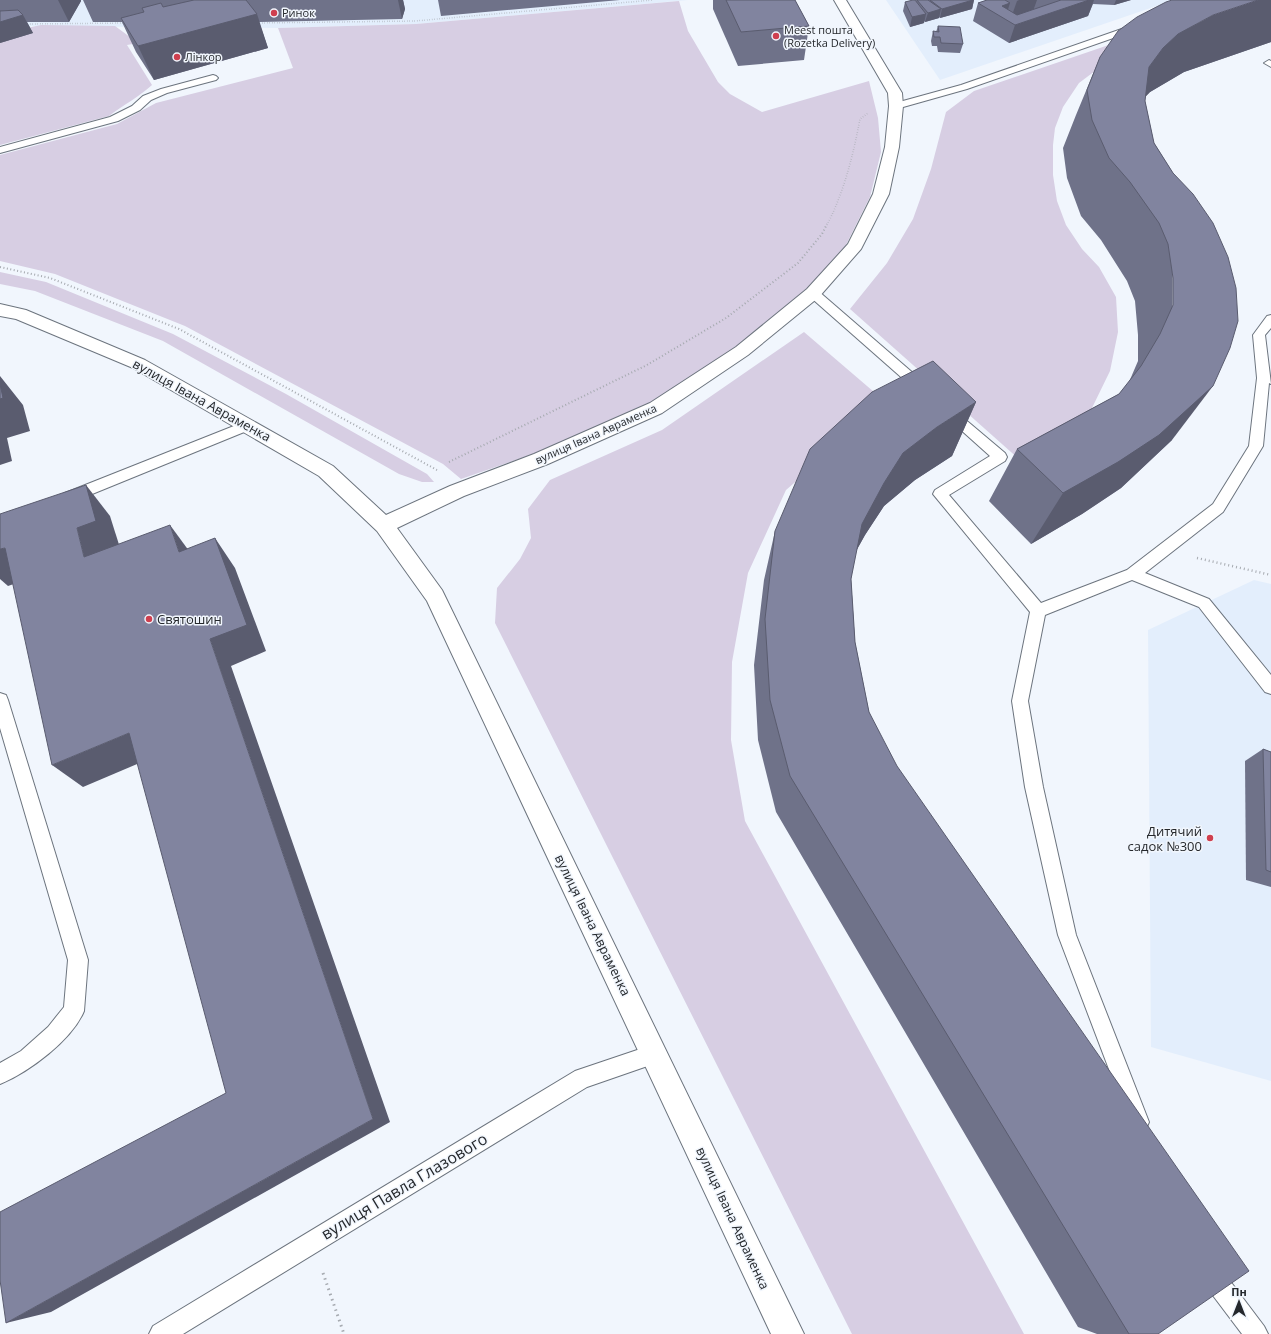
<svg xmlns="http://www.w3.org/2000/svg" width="1271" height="1334" viewBox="0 0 1271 1334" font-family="'Open Sans',sans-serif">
<rect width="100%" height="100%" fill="#f1f6fd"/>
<g fill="#e3eefc">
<path d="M0,0H688L416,24L278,28L0,26Z"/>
<path d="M886,0H1174L940,80Z"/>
<path d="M1254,580L1271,584V1081L1151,1047L1148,630Z"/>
</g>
<g fill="#d7cee3">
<path d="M679,1L688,31L718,82L730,94L762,112L869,81L878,118L881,152L870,197L845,247L804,292L735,348L652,402L542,451L461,479L443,464L185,326L55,274L0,261V155L117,124L156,103L293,68L278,28L416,24Z"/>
<path d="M1237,1L1095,71L1079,83L1063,107L1055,128L1053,145V175L1057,201L1066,225L1082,249L1099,267L1116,297L1118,332L1110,371L1091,410L1021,461L850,309L887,263L913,219L931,169L946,112L974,91Z"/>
<path d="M41,25L115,26L138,43L127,45L152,85C139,97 123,105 109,116L0,145V43L27,28Z"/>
<path d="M0,272L46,282L173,334L286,394L427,474L434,482H422L399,474L163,341L35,291L0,284Z"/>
<path d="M804,332L895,410L844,440L786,490L748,573L732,662L731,740L745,821L1024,1334H852L495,623L497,588L520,559L531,538L528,509L550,480L662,430Z"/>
</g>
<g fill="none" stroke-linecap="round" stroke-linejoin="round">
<defs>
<g id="service">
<path d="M1136,24L1139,25L1141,27L1139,29L967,89L896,109L891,106L892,104L961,85Z"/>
<path d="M1269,60L1271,61V67L1264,63Z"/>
<path d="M213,75L216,76L218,78L216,80L167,93L151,100L140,110L118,121L0,153V147L110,117L132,106L143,96L161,89Z"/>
<path d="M813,289L817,290L928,386L930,389L928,392L923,394L918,392L809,296L807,293L809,290Z"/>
<path d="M1271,315V328L1265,335L1271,384L1269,383L1263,446L1223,512L1145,573L1209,599L1271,675V694L1265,692L1199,607L1132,580L1045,615L1028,701L1043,787L1076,935L1149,1122L1146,1129L1139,1132L1132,1129L1129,1122L1058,935L1025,787L1012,701L1030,612L933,494L935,490L990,456L942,413L944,410L949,408L954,410L1005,453L1007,457L1005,461L949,495L1041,603L1127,570L1213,504L1249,446L1257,378L1253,335L1267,316Z"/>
<path d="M249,420L254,422L256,425L254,428L75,501L70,502L65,501L63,497L65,493Z"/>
<path d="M0,693L6,695L8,700L88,960L84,1011C72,1040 29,1072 0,1084V1063L21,1051L48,1027L64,1007L68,960L0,728Z"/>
<path d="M655,1044L662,1047L665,1054L662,1061L587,1087L183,1334H149L153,1326L575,1071Z"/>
<path d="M1210,1262L1218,1265L1264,1326L1268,1334H1242L1202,1281L1199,1273L1202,1265Z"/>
</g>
<path id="tertiary" d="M834,0H846L902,93L903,106L899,147L889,194L861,249L819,297L748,355L662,413L548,464L464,496L397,528L442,590L804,1334H771L427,601L377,531L319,476L133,368L16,319L0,316V304L26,310L145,360L333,466L386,515L450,486L534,454L650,403L736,347L807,289L848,244L873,194L885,147L889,106L888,93Z"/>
</defs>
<use href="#service" stroke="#6c747e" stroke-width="2"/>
<use href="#tertiary" stroke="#6c747e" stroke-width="2"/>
<g stroke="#a6aab0" stroke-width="1.5" stroke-dasharray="0.5 2" stroke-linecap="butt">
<path d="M257,23L415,21L653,0"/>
<path d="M25,24L126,23"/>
<path d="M827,225C844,192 853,156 860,119L868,113"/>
</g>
<g stroke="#a6aab0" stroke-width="2" stroke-dasharray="1 2.5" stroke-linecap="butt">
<path d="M0,267L50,278L179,329L437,470"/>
<path d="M449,462L647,365L726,318L798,263L822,234L827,224"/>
</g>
<path stroke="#a6aab0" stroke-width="2.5" stroke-dasharray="1 3" stroke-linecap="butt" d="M1197,558L1271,575"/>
<path stroke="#a6aab0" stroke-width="3" stroke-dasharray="1.5 4" stroke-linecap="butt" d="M323,1273L344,1334"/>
<use href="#service" fill="#fff" fill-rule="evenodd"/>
<use href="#tertiary" fill="#fff" fill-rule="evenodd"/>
</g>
<g fill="#6f7289">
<path d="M0,0H81V1L69,22H27L33,33L0,43Z"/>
<path d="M83,0H403L405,9L402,19L259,22L268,48L154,80L136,52L122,22H93Z"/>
<path d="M438,0H620L441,16Z"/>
<path d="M713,0H795L809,26L804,60L738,66L713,9Z"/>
<path d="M916,0H974L972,9L940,18L939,17V18L925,22L924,21V23L910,27L903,11L905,2L916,1Z"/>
<path d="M987,0H1131L1114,5L1093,4L1088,16L1009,43L973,21L978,3Z"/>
<path d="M1271,0V42L1184,72L1150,92L1145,97V101L1154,143L1173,173L1172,440L1121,488L1082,514L1031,544L989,501L1017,449L1119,394L1129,382L1138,361V335L1135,301L1127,281L1101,240L1081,216L1067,178L1063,148L1076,115L1100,57Z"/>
<path d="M938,26L963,44L960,53L938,52L937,46H932L931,41L933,31L936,32Z"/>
<path d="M976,402L952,456L915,480L884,506L865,535L856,551L851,579L855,642L869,712L1158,1334H1097L1078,1327L776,812L758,740L754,665L764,580L775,531Z"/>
<path d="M1263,749L1271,752V887L1246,880L1245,761Z"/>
</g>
<g fill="#5a5c6f">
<path d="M58,0H81V1L69,22Z"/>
<path d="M398,0H403L405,9L402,19Z"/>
<path d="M973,0H974L972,9L940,18L942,9Z"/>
<path d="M1019,0H1037L1033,11L1011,18L1017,1Z"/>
<path d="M1089,0H1094L1088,16L1009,43L1015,25Z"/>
<path d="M1116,0H1131L1114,5Z"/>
<path d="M1258,0H1271V42L1184,72L1150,92L1136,106L1149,67L1163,48L1178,34L1213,15Z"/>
<path d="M1010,3L1005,19L1002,6Z"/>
<path d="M941,9L939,18L925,22L928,13Z"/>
<path d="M257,14L268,48L154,80L138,46Z"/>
<path d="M926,14L924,23L910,27L912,17Z"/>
<path d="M23,15L33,33L0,43V22Z"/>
<path d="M0,376L23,405L30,431L7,438L12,461L0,465Z"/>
<path d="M1213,386L1172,440L1121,488L1082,514L1031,544L1063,493Z"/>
<path d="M976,402L952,456L915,480L884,506L865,535L844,573L862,524L884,483L903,453L937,427Z"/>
<path d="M86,485L110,516L121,551L84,557L77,528Z"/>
<path d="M170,525L192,555L179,552Z"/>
<path d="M215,538L235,568L266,651L231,666L390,1122L51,1312L6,1323L373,1119L210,639Z"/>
<path d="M5,548L34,577L8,586L0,579V549Z"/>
<path d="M129,733L156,756L83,787L52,765Z"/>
</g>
<g fill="#81849f" stroke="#5a5c6f">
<path d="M194,0H246L257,14L138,46L121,18L144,12L142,8L161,3L163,7Z"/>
<path d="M726,0H795L809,26L741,32Z"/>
<path d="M913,0H915L926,14L912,17L905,2Z"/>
<path d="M917,0H928L941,9L928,13Z"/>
<path d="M930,0H973L942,9Z"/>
<path d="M987,0H1005L1010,3L1002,6L1017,15L1061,0H1089L1015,25L978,3Z"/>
<path d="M1172,0H1258L1213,15L1178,34L1163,48L1149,67L1145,101L1154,143L1173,173L1193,194L1213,223L1228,257L1236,288L1238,321L1230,348L1213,386L1159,435L1118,462L1063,493L1017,449L1119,394L1141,366L1160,334L1173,305V278L1168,244L1159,223L1130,182L1109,158L1092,120L1087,90L1100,57L1118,31L1137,17L1166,2Z"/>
<path d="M18,10L23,15L0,22V11Z"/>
<path d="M938,26L960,27L963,44L941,43L940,37H934L933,31L939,32Z"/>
<path d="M933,361L976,402L937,427L903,453L884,483L862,524L851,579L855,642L869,712L897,766L1249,1271L1158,1334H1129L790,776L770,700L765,619L775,531L810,449L872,392Z"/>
<path d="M0,384L3,398L0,399Z"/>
<path d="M86,485L96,521L77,528L84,557L170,525L179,552L215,538L247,625L210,639L373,1119L6,1323L0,1280V1212L226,1093L129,733L52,765L5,548L0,549V514Z"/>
<path d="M1263,749L1271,752V872L1266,870Z"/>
</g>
<g fill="#cf3f4f" stroke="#f1f6fd" stroke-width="1.5">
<circle cx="274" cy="13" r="4"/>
<circle cx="776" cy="36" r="4"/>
<circle cx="177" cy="57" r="4"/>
<circle cx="149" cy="619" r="4"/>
<circle cx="1210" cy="838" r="4"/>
</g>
<g text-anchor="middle" stroke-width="3" stroke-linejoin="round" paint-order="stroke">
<g font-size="11" fill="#25282c" stroke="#f1f6fd" text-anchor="start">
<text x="282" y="17">Ринок</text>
<text x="784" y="34">Meest пошта<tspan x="784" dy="13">(Rozetka Delivery)</tspan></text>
<text x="185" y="61">Лінкор</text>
</g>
<g font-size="11" fill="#25282c" stroke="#f1f6fd">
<text transform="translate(596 434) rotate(-24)" y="4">вулиця Івана Авраменка</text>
</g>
<g font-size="13" fill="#25282c" stroke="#f1f6fd">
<text transform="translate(202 400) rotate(29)" y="5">вулиця Івана Авраменка</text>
<text transform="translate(593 925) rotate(64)" y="5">вулиця Івана Авраменка</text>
<text transform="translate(733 1218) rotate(65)" y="5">вулиця Івана Авраменка</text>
</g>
<g font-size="13" fill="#25282c" stroke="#f1f6fd" text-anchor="start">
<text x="157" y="624">Святошин</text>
<text x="1202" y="836" text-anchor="end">Дитячий<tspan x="1202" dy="15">садок №300</tspan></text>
</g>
<g font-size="16" fill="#25282c" stroke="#f1f6fd">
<text transform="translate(404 1186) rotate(-31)" y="6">вулиця Павла Глазового</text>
</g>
</g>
<g transform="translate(1239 1302)" stroke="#f1f6fd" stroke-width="3" paint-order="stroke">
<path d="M0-3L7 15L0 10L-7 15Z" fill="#25282c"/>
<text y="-6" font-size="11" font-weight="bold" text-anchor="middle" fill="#25282c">Пн</text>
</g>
</svg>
